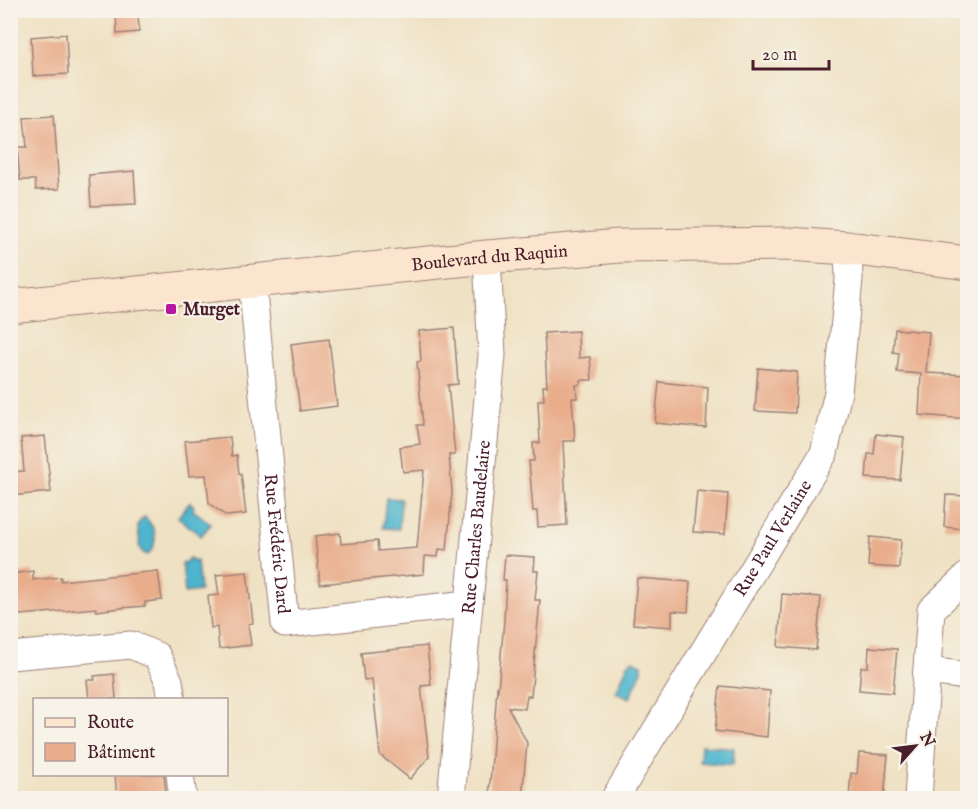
<svg xmlns="http://www.w3.org/2000/svg" width="978" height="809" viewBox="0 0 978 809" font-family="'IM FELL English',serif">
<rect width="100%" height="100%" fill="#f7f3e8"/>
<filter id="ink" filterUnits="userSpaceOnUse"><feTurbulence type="fractalNoise" baseFrequency=".0167" numOctaves="2"/><feDisplacementMap in="SourceGraphic" scale="12" xChannelSelector="R" yChannelSelector="G"/><feConvolveMatrix kernelMatrix="1 2 1 2 8 2 1 2 1" color-interpolation-filters="sRGB"/></filter>
<filter id="wash" filterUnits="userSpaceOnUse"><feTurbulence type="fractalNoise" baseFrequency=".008" numOctaves="4" result="noise"/><feDisplacementMap in="SourceGraphic" scale="24" xChannelSelector="R" yChannelSelector="G"/><feGaussianBlur stdDeviation="1.35" result="paint"/><feColorMatrix in="noise" values="0 0 0 0 0 0 0 0 0 0 0 0 0 0 0 0 0 1.4 0 .05"/><feComposite in="paint" operator="in"/></filter>
<g filter="url(#wash)">
<rect width="100%" height="100%" fill="#efe1c3"/>
<g fill="#4eb5cd" stroke="#4c6a7c" stroke-width="1.5">
<path d="M386,498L401,499L399,529L383,528Z"/>
<path d="M190,502L194,506L192,509L211,524L201,536L178,517Z"/>
<path d="M145,517C156,528 159,543 148,555L142,552L139,547C142,533 131,526 145,517Z"/>
<path d="M189,558L192,559L193,562L197,561L200,591L185,593L182,563L186,562Z"/>
<path d="M632,660L642,664V670L630,698L616,692L628,664Z"/>
<path d="M701,745L734,748L733,765L700,762Z"/>
</g>
<g id="blocks">
<g fill="#e9ad8c">
<path d="M138,11L139,32L117,34L116,13Z"/>
<path d="M66,34L68,74L33,76L31,37Z"/>
<path d="M54,115L59,189L36,190L35,180H20L17,147H27L24,117Z"/>
<path d="M134,171L136,204L91,206L89,175Z"/>
<path d="M454,328L458,384L448,385L455,455H449L452,492L447,550L439,549L438,557L425,556L424,574L320,584L315,536L340,533L341,544L377,541L378,551L417,548L424,470L403,472L400,447L420,444L417,425H423L417,362L421,361L419,331Z"/>
<path d="M895,329L929,332L926,373L968,375V419L919,415L921,374L897,372L899,353L893,352Z"/>
<path d="M578,331L579,358L590,357L592,380H581V384L576,385L577,398H572L575,441H563L567,525L538,527L537,511H533L529,461H534L533,443H540L538,400H544L543,386H547L544,333Z"/>
<path d="M329,339L337,406L300,411L291,344Z"/>
<path d="M758,368L797,372L795,413L755,411Z"/>
<path d="M659,382L708,387L706,428L655,423Z"/>
<path d="M876,434L904,437L900,480L866,478L868,454H874Z"/>
<path d="M45,436L51,492L10,496V472L24,471L21,438Z"/>
<path d="M230,437L232,456L237,455L239,474H241L246,514L226,516L209,503L206,475L189,476L185,441Z"/>
<path d="M697,491L728,494L725,534L693,532Z"/>
<path d="M946,495L968,496V529L944,527Z"/>
<path d="M870,537L901,540L899,568L868,566Z"/>
<path d="M505,555L535,557L534,571H538L535,600H540L531,696H527L525,709L508,707L527,743L522,798H489L497,688L498,690L504,620L506,580H503Z"/>
<path d="M33,571V580L61,577V581L158,571L162,600L145,602V606L121,608L96,611V608L10,616V574Z"/>
<path d="M247,572L253,623L248,624L251,645L219,649L217,627L211,628L208,596L219,595L216,575Z"/>
<path d="M637,578L690,582L688,612L672,611V627L633,624Z"/>
<path d="M782,594L821,597L816,650L778,647Z"/>
<path d="M427,646L431,685L421,686L429,757L410,779L380,755L372,679L364,680L361,653Z"/>
<path d="M869,647L897,649L893,693L859,690L861,667H868Z"/>
<path d="M114,674L116,699H89L87,680H95L94,676Z"/>
<path d="M720,686L770,691L767,737L715,731Z"/>
<path d="M859,753L888,755L884,798H849L851,773L857,774Z"/>
<path d="M115,774H164L166,791L143,793L144,798H117Z"/>
</g>
</g>
</g>
<g filter="url(#ink)">
<use href="#blocks" fill-opacity="0" stroke="#9c8077" stroke-width="1.5"/>
<g fill="none" stroke-linecap="round" stroke-linejoin="round">
<defs>
<g id="street">
<path id="s1" d="M252,281L285,624L468,604"/>
<path d="M10,656L131,645L157,656L169,681L172,700"/>
<path d="M927,671L968,676"/>
<path d="M180,774L183,798"/>
<path id="s2" d="M451,798L492,355L487,257"/>
<path id="s3" d="M615,798L824,453L838,392L849,279L848,248"/>
<path d="M918,798L931,610L968,575"/>
</g>
<g id="secondary">
<path id="s4" d="M10,306L487,257L620,246L788,244L848,248L968,263"/>
</g>
</defs>
<use href="#street" stroke="#9c8077" stroke-width="29"/>
<use href="#secondary" stroke="#9c8077" stroke-width="35"/>
<use href="#street" stroke="#fff" stroke-width="27"/>
<use href="#secondary" stroke="#fce5cf" stroke-width="33"/>
</g>
</g>
<rect fill="#b5179e" stroke="#f7f3e8" stroke-width="2" x="165" y="303" width="12" height="12" rx="3"/>
<g text-anchor="middle" stroke-width="4.5" stroke-linejoin="round" paint-order="stroke">
<g font-size="18" fill="#4a1f2b" stroke="#f7f3e8">
<text dy="6" stroke="none"><textPath href="#s4" startOffset="482">Boulevard du Raquin</textPath></text>
<text dy="6" stroke="none"><textPath href="#s2" startOffset="272">Rue Charles Baudelaire</textPath></text>
<text dy="6" stroke="none"><textPath href="#s3" startOffset="304">Rue Paul Verlaine</textPath></text>
<text dy="6" stroke="none"><textPath href="#s1" startOffset="264">Rue Frédéric Dard</textPath></text>
</g>
<g font-size="18" font-weight="bold" fill="#4a1f2b" stroke="#f7f3e8" text-anchor="start">
<text x="183" y="315">Murget</text>
</g>
</g>
<rect width="978" height="809" fill="none" stroke="#f7f3e8" stroke-width="36"/>
<rect x="33" y="698" width="195" height="78" fill="#f7f3e8" stroke="#b29e9c" stroke-width="1.5"/>
<rect x="45" y="718" width="30" height="9" fill="#fce5cf" stroke="#b29e9c" stroke-width="1.5"/>
<text x="87" y="728" font-size="18" fill="#4a1f2b">Route</text>
<rect x="45" y="743" width="30" height="18" fill="#e9ad8c" stroke="#b29e9c" stroke-width="1.5"/>
<text x="87" y="758" font-size="18" fill="#4a1f2b">Bâtiment</text>
<g transform="translate(915 746) rotate(62)" stroke="#f7f3e8" stroke-width="4.5" paint-order="stroke">
<path d="M0-4.5L10 22L0 15L-10 22Z" fill="#4a1f2b"/>
<text y="-9" font-size="16" font-weight="bold" text-anchor="middle" fill="#4a1f2b">N</text>
</g>
<path d="M753 60v9h76v-9" fill="none" stroke="#4a1f2b" stroke-width="3"/>
<text x="762" y="60" font-size="18" fill="#4a1f2b" stroke="#f7f3e8" stroke-width="4.5" paint-order="stroke">20 m</text>
</svg>
